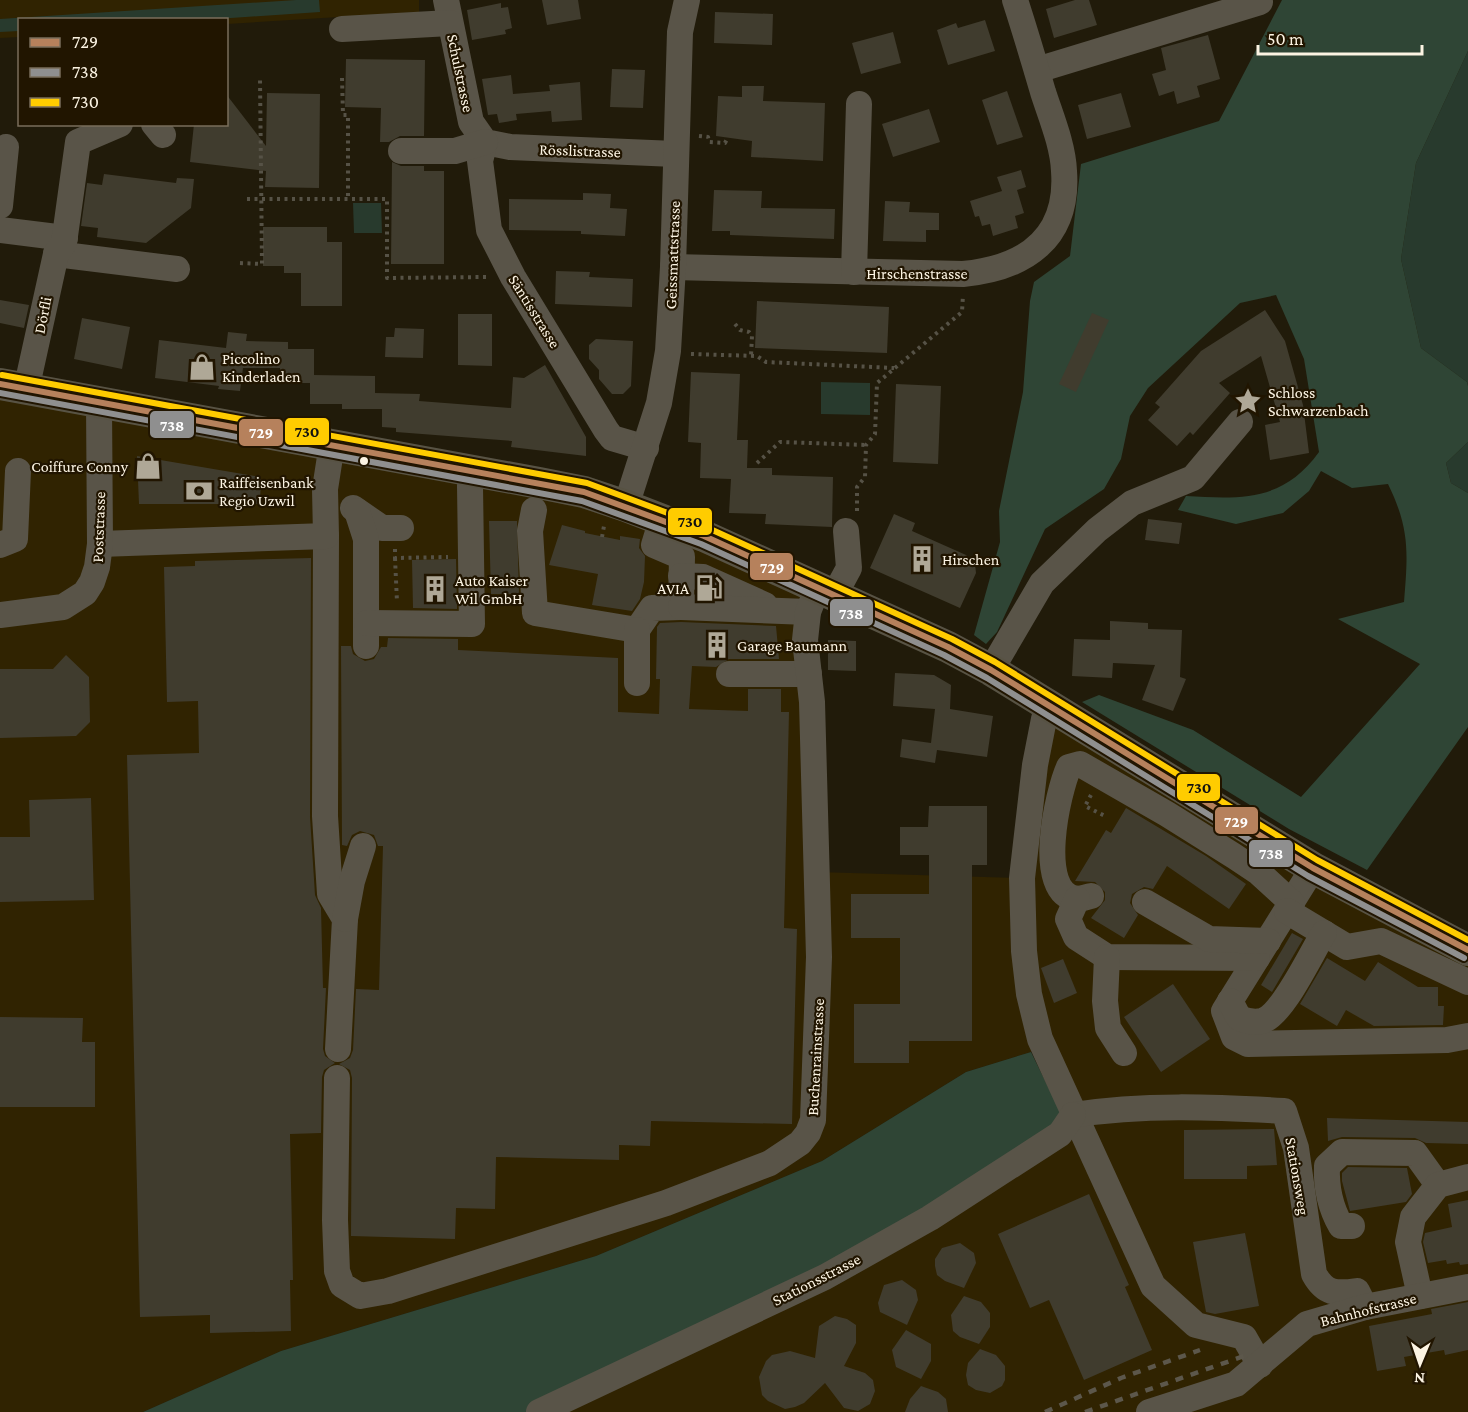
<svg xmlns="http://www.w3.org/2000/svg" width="1468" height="1412" viewBox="0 0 1468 1412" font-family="'Crimson Pro',serif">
<rect width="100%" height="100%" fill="#211b0a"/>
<g fill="#302301">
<path d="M0,0H419V12L227,24L226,20H20L19,37L0,38Z"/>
<path d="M0,384L584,492L812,599L817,872L1022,878L1044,719L1468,950V1412H539L1060,1134L1040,1040L1031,1052L966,1072L822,1161L596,1256L281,1351L143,1412H0Z"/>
</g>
<g fill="#283a2d">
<path d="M296,0H319L320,12L202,20H20L19,31L0,32V19Z"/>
<path d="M1468,51V386L1467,382L1421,348L1401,259L1416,163Z"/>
<path d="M353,203H381L382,233H354Z"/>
<path d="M821,382L870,383V415L821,414Z"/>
<path d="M1468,442V493L1451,483L1446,463Z"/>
</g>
<g fill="#2f4535">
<path d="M1282,0H1468V51L1416,163L1401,259L1421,348L1467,382L1468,386V442L1446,463L1451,483L1468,493V727L1367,870L1289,829L1082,702L1099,695L1193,730L1301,797L1420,664L1338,619L1404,602C1408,553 1410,529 1388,484L1352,488L1321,471L1309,491L1283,513L1236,524L1178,510L1186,496C1241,499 1283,502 1319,452L1304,359L1276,295L1240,303L1148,388L1130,416L1121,459L1104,489L1045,529L997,632L986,644L974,635L1000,542L999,511L1023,392L1030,301L1034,282L1070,256L1081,164L1219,121Z"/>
<path d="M1031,1052L1060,1111L1052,1134L817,1278L531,1412H143L281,1351L596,1256L822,1161L966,1072Z"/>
</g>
<g fill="#403c2e">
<path d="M542,0H578L581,19L547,25Z"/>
<path d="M1075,0H1089L1097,25L1054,38L1046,9Z"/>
<path d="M501,3V8L508,7L512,28L505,30L506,34L472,40L467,10Z"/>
<path d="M715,12L773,14L772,45L714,43Z"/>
<path d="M985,20L995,51L948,65L937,30L956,23L958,28Z"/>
<path d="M893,32L901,63L861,74L852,43Z"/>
<path d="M1208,35L1220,79L1197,86L1200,97L1177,104L1174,91L1159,96L1152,74L1166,70L1161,48Z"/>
<path d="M346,59L425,60L424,136H400L389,142H380L381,108L345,107Z"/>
<path d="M612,69L645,70L643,108L610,107Z"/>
<path d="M511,75L513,94L550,91L549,85L580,82L582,120L552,122L551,111L516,114L517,120L499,123L497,114L488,115L482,79Z"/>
<path d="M742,86H764L763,101L825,103L823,161L751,157L752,141L716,136L718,96L742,97Z"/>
<path d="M1007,91L1023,137L997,145L982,100Z"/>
<path d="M267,93L320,94L319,188L265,187L266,171L190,162L194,124H226V94L266,146Z"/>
<path d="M1121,93L1131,127L1087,139L1078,105Z"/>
<path d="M929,109L940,142L893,157L882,124Z"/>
<path d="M392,162L401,166H424V171H444V264H391Z"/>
<path d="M1021,170L1026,187L1017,190L1024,213L1015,216L1018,228L993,236L990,224L982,226L979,216L975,217L970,201L1002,191L997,177Z"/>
<path d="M104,174L176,183L177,178L194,179L191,208L146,243L97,237L98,228L81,226L87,183L102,185Z"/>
<path d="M714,190L762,191L761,208L835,209L834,239L730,235V231H712Z"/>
<path d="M583,193L611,194L610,208L627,209L625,236L581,234V231L509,230V199L583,200Z"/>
<path d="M885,201L910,202L909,212L939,213V230H926V242L883,241Z"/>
<path d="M263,227H327V242H342V306H301V273H284V266H263Z"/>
<path d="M556,271L590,272L589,277L633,279L632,307L555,304Z"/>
<path d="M0,300L29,305L24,328L0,323Z"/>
<path d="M757,301L889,307L887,353L755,348Z"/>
<path d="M1265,310L1285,341L1303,405L1309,453L1270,460L1265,425L1280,422L1261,356L1219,383L1230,393L1193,435L1190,432L1177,446L1148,420L1160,407L1155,403L1201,351Z"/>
<path d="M1092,313L1109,320L1076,392L1059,384Z"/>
<path d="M458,314H492V366L458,365Z"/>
<path d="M82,318L130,327L122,369L74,359Z"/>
<path d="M395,328L424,329L423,358L385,357L386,337H394Z"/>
<path d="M228,332L247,334L246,341L288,342V349H314V375L375,376V393L420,394L419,401L511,408L513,377L524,378L545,365L586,437V456L511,447L512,441L396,432V428L382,427V409H342V404H310V383H280V368H243L240,391L218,389L219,386L155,378L159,340L226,348Z"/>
<path d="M596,339L633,341L631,386L623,394H612L599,379V370L589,359V345Z"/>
<path d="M691,372L740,374L737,440H748L747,468H772V475L833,477L832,527L765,524L766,514L729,513L731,479L700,478L701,443L688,442Z"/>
<path d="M896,384L941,386L938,464L893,462Z"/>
<path d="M137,456L261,477L260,504H139Z"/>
<path d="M894,514L915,523L912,531L966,555L975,564L976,573L960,608L870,568Z"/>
<path d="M1148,519L1182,523L1179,544L1145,540Z"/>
<path d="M489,521H517L519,594H491Z"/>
<path d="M562,525L585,531V533L620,540V536L640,539L639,548L645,556L644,582L640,599L632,611L592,605L598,574L549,565Z"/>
<path d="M311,558L310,817L315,895L321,908L323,988H326L323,1049L325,1056L335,1063L324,1070L322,1077L321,1133L290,1134L293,1280H290L291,1331L210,1333V1315L140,1317L127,755L199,753L198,701L167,702L164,567L195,566V561Z"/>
<path d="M456,559L457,609L413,608L412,560Z"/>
<path d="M1110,621L1148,623V629L1182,630L1180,677L1186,679L1173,711L1142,700L1155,665L1113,663L1112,678L1072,676L1074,639L1110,640Z"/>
<path d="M681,622L776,626L779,659H729L716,667L692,666L689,709L748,711V689H781V712H789L784,928L797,929L792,1124L651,1121L650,1146L619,1145V1160L496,1157L495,1209L456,1208L455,1239L351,1236L352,1078L350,1070L339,1064L350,1058L353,1050L356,989L379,990L383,846H378L374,835L360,831L352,835L347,846L342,845L341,646H351L353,654L365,661L374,659L381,647H387L388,638L458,639V650L618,658V712L659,714L660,679H656L657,627L660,623Z"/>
<path d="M828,640L856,641V671L828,670Z"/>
<path d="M66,655L89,677L90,722L76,736L0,738V669H53Z"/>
<path d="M895,673L934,675L951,685L950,709L993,716L987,757L937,750L935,763L900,757L902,739L931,743L935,709L893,706Z"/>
<path d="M91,798L94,900L0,902V837H30L29,800Z"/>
<path d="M929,806H987V865H972V1041H909V1063H854V1004H900V938H851V894H929V855H900V827H928Z"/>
<path d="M1126,808L1206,856L1246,884L1229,909L1167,866L1153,889L1144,887L1132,894L1130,903L1138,915L1124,938L1091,918L1105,900V892L1095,882L1075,881L1106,830L1111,833Z"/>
<path d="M1292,933L1303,939L1272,992L1261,985Z"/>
<path d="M1327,958L1365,981L1378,962L1418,987H1438V1006H1444L1443,1025L1374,1026L1346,1010L1337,1026L1300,1004Z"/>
<path d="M1063,959L1077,993L1054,1003L1041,968Z"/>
<path d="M1173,984L1210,1039L1161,1072L1124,1017Z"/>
<path d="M0,1017L83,1018L82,1042H95V1107H0Z"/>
<path d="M1327,1118L1468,1122V1144L1426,1143L1415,1138L1342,1137L1328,1141Z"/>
<path d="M1274,1129L1277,1165L1247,1166V1179H1184V1130Z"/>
<path d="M1348,1167L1407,1168L1412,1194L1406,1202L1350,1211L1342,1181V1173Z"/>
<path d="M1089,1194L1129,1285L1125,1287L1152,1350L1084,1380L1049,1300L1030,1308L998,1234Z"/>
<path d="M1468,1200V1264L1460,1265L1459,1262L1447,1264L1446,1260L1428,1263L1423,1242L1425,1233L1452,1227L1448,1204Z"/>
<path d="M1245,1233L1259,1306L1215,1314L1206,1312L1193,1242Z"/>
<path d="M960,1243L974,1253L976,1263L964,1288L945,1281L937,1275L935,1266V1259L942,1248Z"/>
<path d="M902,1280L916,1290L918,1300L907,1325L880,1312L878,1303L884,1285Z"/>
<path d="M964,1296L981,1302L990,1313V1327L979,1344L960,1337L953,1331L951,1315Z"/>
<path d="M1468,1302V1350L1445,1355L1444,1350L1404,1357L1406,1366L1377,1371L1369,1326L1432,1314L1431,1309Z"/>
<path d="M835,1316L847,1319L856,1325V1343L844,1366L865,1373L873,1380L875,1391L870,1404L858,1411L844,1408L825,1383L804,1403L795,1407L785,1409L768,1401L762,1395L759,1377L766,1361L772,1355L790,1351L815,1358L819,1326Z"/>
<path d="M906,1330L931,1344V1361L921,1379L896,1367L892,1350Z"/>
<path d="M980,1349L996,1355L1005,1366V1380L1002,1386L990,1393L976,1390L968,1385L966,1375L968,1363Z"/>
<path d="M921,1386L938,1392L946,1399L948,1412H905L910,1399Z"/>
</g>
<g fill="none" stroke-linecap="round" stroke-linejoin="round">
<g stroke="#565246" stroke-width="4" stroke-dasharray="3 4.5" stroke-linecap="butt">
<path d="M342,78L343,115H348V199"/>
<path d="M699,136L708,137L709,142L725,143L727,139"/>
<path d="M247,199H387V278L488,277"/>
<path d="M240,263L262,264L260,79"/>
<path d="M735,324L740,330L749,332L752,336L751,356"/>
<path d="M691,354L757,356L766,362L894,368"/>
<path d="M757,463L780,442L866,445"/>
<path d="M857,511V487L865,477L866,445L875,434L877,383L962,312L963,295"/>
<path d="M602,537L604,526"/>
<path d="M395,549V558L448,557"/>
<path d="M395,558L397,602"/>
<path d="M1091,795L1085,806L1107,817"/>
</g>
<g stroke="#595448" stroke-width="26">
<path d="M446,0L471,122L485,142L510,147L675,154"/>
<path d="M342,29L450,23"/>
<path d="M1037,70L1260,2"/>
<path d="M154,124L163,135"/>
<path d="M485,142L480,161L489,230L513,277L606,430L612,438L646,448"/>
<path d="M401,151H455L485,142"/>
<path d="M0,206L6,147"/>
<path d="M0,230L65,238"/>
<path d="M56,254L177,269"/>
<path d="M673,267L963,274C1025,268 1069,239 1064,171C1063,145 1051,117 1043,92C1034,61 1025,31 1015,0"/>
<path d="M854,272L859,104"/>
<path d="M26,390L56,254L64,243L78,142L120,124"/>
<path d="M626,506L659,403L668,351L673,267L680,32L687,0"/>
<path d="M353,508L382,528H401"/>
<path d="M534,510L530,531L535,613L637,630L652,608L681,607L682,557L654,545L662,519"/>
<path d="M357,511L366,539V646"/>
<path d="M326,536L325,816L330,894L345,919L338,1049"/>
<path d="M100,544L326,536L325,489L332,444"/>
<path d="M0,545L15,539L18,471"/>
<path d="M681,576L703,577L765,605"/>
<path d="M835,594L849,568L846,531"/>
<path d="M681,607L808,612"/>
<path d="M0,615L63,607L85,593L92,582L97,567L100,544L99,404"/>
<path d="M367,623L472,624L470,486L473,471"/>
<path d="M991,670L1042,583L1097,530L1132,503L1193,478L1240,422"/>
<path d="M729,674H809"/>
<path d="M637,683V630"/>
<path d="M1052,707L1044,719L1035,765L1022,878L1024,951L1029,994L1040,1039L1153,1286L1196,1325L1244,1337L1260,1365"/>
<path d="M1313,868L1224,1011L1234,1037L1248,1044L1447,1040L1468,1036"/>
<path d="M1091,896C1087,897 1081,899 1077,899C1034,894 1058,791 1069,767L1080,764L1167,814L1234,856L1258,872L1292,903"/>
<path d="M1077,899L1068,919L1076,937L1107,957L1257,958"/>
<path d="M1145,902L1209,939L1268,941"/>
<path d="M1287,911L1347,947L1381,941L1468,982"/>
<path d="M345,919L352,881L363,846"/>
<path d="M1107,957L1105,1001L1108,1028L1124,1053"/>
<path d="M1230,1001L1239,1018C1246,1021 1253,1023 1262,1021C1283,1015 1311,953 1324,933"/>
<path d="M337,1078L335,1220L337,1271L342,1285L360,1296L388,1291L666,1203L770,1163L800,1143L808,1133L813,1120L819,957L812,702L805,640L808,612L818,587"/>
<path d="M1073,1115C1143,1104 1214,1107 1284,1111L1296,1148L1314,1274C1325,1294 1336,1294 1357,1291L1365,1307"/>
<path d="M1352,1226H1341C1330,1207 1326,1188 1327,1166L1342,1152L1415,1153L1438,1185"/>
<path d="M1420,1296L1408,1242L1413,1217L1438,1185L1468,1177"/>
<path d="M539,1412L825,1277L930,1218L1060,1134L1073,1115"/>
<path d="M1149,1412L1236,1384L1307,1324L1365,1307L1468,1287"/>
</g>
<path stroke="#585344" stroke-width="32" d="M0,384L539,483L584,492L626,506L704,536L948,647L991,670L1313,868L1468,950"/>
<g stroke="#5c574b" stroke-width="4.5" stroke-dasharray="8 8" stroke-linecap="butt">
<path d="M1045,1412L1121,1378L1200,1350"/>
<path d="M1085,1412L1244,1356"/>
</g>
<defs>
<path id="bus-1" d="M0,384L584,492L704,536L948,647L991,670L1313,868L1468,950"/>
<path id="bus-2" d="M0,393L582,501L701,544L944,655L987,678L1308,876L1464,958"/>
<path id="bus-3" d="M2,375L587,483L708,528L952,639L995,662L1317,860L1468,940"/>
</defs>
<use href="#bus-1" stroke="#211500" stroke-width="10"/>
<use href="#bus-2" stroke="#211500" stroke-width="10"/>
<use href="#bus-3" stroke="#211500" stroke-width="10"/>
<use href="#bus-1" stroke="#b6815c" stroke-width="6"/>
<use href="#bus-2" stroke="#8f8f8f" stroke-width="6"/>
<use href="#bus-3" stroke="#fc0" stroke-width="6"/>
</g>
<defs>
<symbol id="shop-bare" viewBox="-9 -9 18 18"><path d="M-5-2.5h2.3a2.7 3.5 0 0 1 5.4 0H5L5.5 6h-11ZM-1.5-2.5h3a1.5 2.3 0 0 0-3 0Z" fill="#afa897" stroke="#211500" stroke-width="2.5" paint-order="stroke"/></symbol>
<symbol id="sight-bare" viewBox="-9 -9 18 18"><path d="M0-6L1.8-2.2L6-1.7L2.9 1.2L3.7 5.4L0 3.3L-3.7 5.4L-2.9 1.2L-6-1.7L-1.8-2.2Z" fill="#afa897" stroke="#211500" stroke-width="2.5" paint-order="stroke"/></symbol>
<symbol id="bank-bare" viewBox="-9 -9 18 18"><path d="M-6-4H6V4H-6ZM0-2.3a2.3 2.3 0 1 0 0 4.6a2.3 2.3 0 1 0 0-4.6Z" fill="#afa897" stroke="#211500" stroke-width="2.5" paint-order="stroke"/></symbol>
<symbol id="building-bare" viewBox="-9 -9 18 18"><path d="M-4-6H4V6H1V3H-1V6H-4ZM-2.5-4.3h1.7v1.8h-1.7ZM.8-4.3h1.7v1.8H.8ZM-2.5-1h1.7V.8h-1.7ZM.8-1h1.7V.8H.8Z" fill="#afa897" stroke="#211500" stroke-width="2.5" paint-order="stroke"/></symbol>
<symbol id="fuel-bare" viewBox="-9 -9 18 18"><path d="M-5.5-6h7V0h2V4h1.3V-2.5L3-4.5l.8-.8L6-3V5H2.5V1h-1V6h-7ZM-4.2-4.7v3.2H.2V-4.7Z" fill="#afa897" stroke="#211500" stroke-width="2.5" paint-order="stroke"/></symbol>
</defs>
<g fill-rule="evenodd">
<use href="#shop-bare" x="183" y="348" width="38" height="38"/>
<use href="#sight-bare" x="1229" y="382" width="38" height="38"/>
<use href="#shop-bare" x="129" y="447" width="38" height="38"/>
<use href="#bank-bare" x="180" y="472" width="38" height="38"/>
<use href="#building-bare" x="903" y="540" width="38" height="38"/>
<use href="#fuel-bare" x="690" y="569" width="38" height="38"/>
<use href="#building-bare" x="416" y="570" width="38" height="38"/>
<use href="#building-bare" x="698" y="626" width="38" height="38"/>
</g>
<circle fill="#fcf4e3" stroke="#211500" stroke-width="2" cx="364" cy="461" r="5"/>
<g text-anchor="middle" stroke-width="4.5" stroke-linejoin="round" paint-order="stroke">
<g font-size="16" fill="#fcf4e3" stroke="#211500">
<text transform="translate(461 73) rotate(78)" y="6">Schulstrasse</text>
<text transform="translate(580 150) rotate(2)" y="6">Rösslistrasse</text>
<text transform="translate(672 255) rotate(-88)" y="6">Geissmattstrasse</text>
<text x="917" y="279">Hirschenstrasse</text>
<text transform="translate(535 311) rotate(58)" y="6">Säntisstrasse</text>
<text transform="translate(42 315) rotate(-79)" y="6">Dörfli</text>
<text transform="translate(98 527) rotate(-88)" y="6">Poststrasse</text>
<text transform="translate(815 1057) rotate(-87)" y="6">Buchenrainstrasse</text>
<text transform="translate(1298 1176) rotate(80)" y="6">Stationsweg</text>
<text transform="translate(816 1279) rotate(-27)" y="6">Stationsstrasse</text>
<text transform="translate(1368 1309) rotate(-14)" y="6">Bahnhofstrasse</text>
</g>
<g font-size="16" fill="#fcf4e3" stroke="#211500" text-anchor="start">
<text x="222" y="364">Piccolino<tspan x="222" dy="18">Kinderladen</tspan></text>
<text x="1268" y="398">Schloss<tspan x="1268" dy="18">Schwarzenbach</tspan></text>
<text x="128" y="472" text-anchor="end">Coiffure Conny</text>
<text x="219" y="488">Raiffeisenbank<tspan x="219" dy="18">Regio Uzwil</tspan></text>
<text x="942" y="565">Hirschen</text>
<text x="455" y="586">Auto Kaiser<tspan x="455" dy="18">Wil GmbH</tspan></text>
<text x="689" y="594" text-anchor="end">AVIA</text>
<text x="737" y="651">Garage Baumann</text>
</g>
</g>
<g stroke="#211500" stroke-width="2">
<rect x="149" y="410" width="46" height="29" rx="6" fill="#8f8f8f"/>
<rect x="284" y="417" width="46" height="29" rx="6" fill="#fc0"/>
<rect x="238" y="418" width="46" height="29" rx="6" fill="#b6815c"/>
<rect x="667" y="507" width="46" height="29" rx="6" fill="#fc0"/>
<rect x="749" y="552" width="45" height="29" rx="6" fill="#b6815c"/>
<rect x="829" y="598" width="45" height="29" rx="6" fill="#8f8f8f"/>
<rect x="1176" y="773" width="45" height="29" rx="6" fill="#fc0"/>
<rect x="1214" y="806" width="45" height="29" rx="6" fill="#b6815c"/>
<rect x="1248" y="839" width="46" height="29" rx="6" fill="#8f8f8f"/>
</g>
<g font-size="16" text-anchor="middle" font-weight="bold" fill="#fff">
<text x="172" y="431">738</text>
<text x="261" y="438">729</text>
<text x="772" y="573">729</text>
<text x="851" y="619">738</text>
<text x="1236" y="827">729</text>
<text x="1271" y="859">738</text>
</g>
<g font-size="16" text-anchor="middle" font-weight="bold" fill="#111">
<text x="307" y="437">730</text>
<text x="690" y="527">730</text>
<text x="1199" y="793">730</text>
</g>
<rect x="18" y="18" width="210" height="108" fill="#211500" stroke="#796e5b" stroke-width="1.5"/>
<rect x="30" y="38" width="30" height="9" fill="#b6815c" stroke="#796e5b" stroke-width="1.5"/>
<text x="72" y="48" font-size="18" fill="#fcf4e3">729</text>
<rect x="30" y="68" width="30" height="9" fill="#8f8f8f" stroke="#796e5b" stroke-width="1.5"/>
<text x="72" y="78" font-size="18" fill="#fcf4e3">738</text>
<rect x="30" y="98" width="30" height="9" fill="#ffcc00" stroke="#796e5b" stroke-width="1.5"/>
<text x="72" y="108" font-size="18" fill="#fcf4e3">730</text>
<g transform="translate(1420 1364) rotate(182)" stroke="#211500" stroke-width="4.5" paint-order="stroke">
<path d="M0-4.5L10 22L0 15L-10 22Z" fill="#fcf4e3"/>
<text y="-9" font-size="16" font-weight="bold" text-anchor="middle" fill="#fcf4e3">N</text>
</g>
<path d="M1258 45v9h164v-9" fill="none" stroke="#fcf4e3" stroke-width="3"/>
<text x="1267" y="45" font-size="18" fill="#fcf4e3" stroke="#211500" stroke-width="4.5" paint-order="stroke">50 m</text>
</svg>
